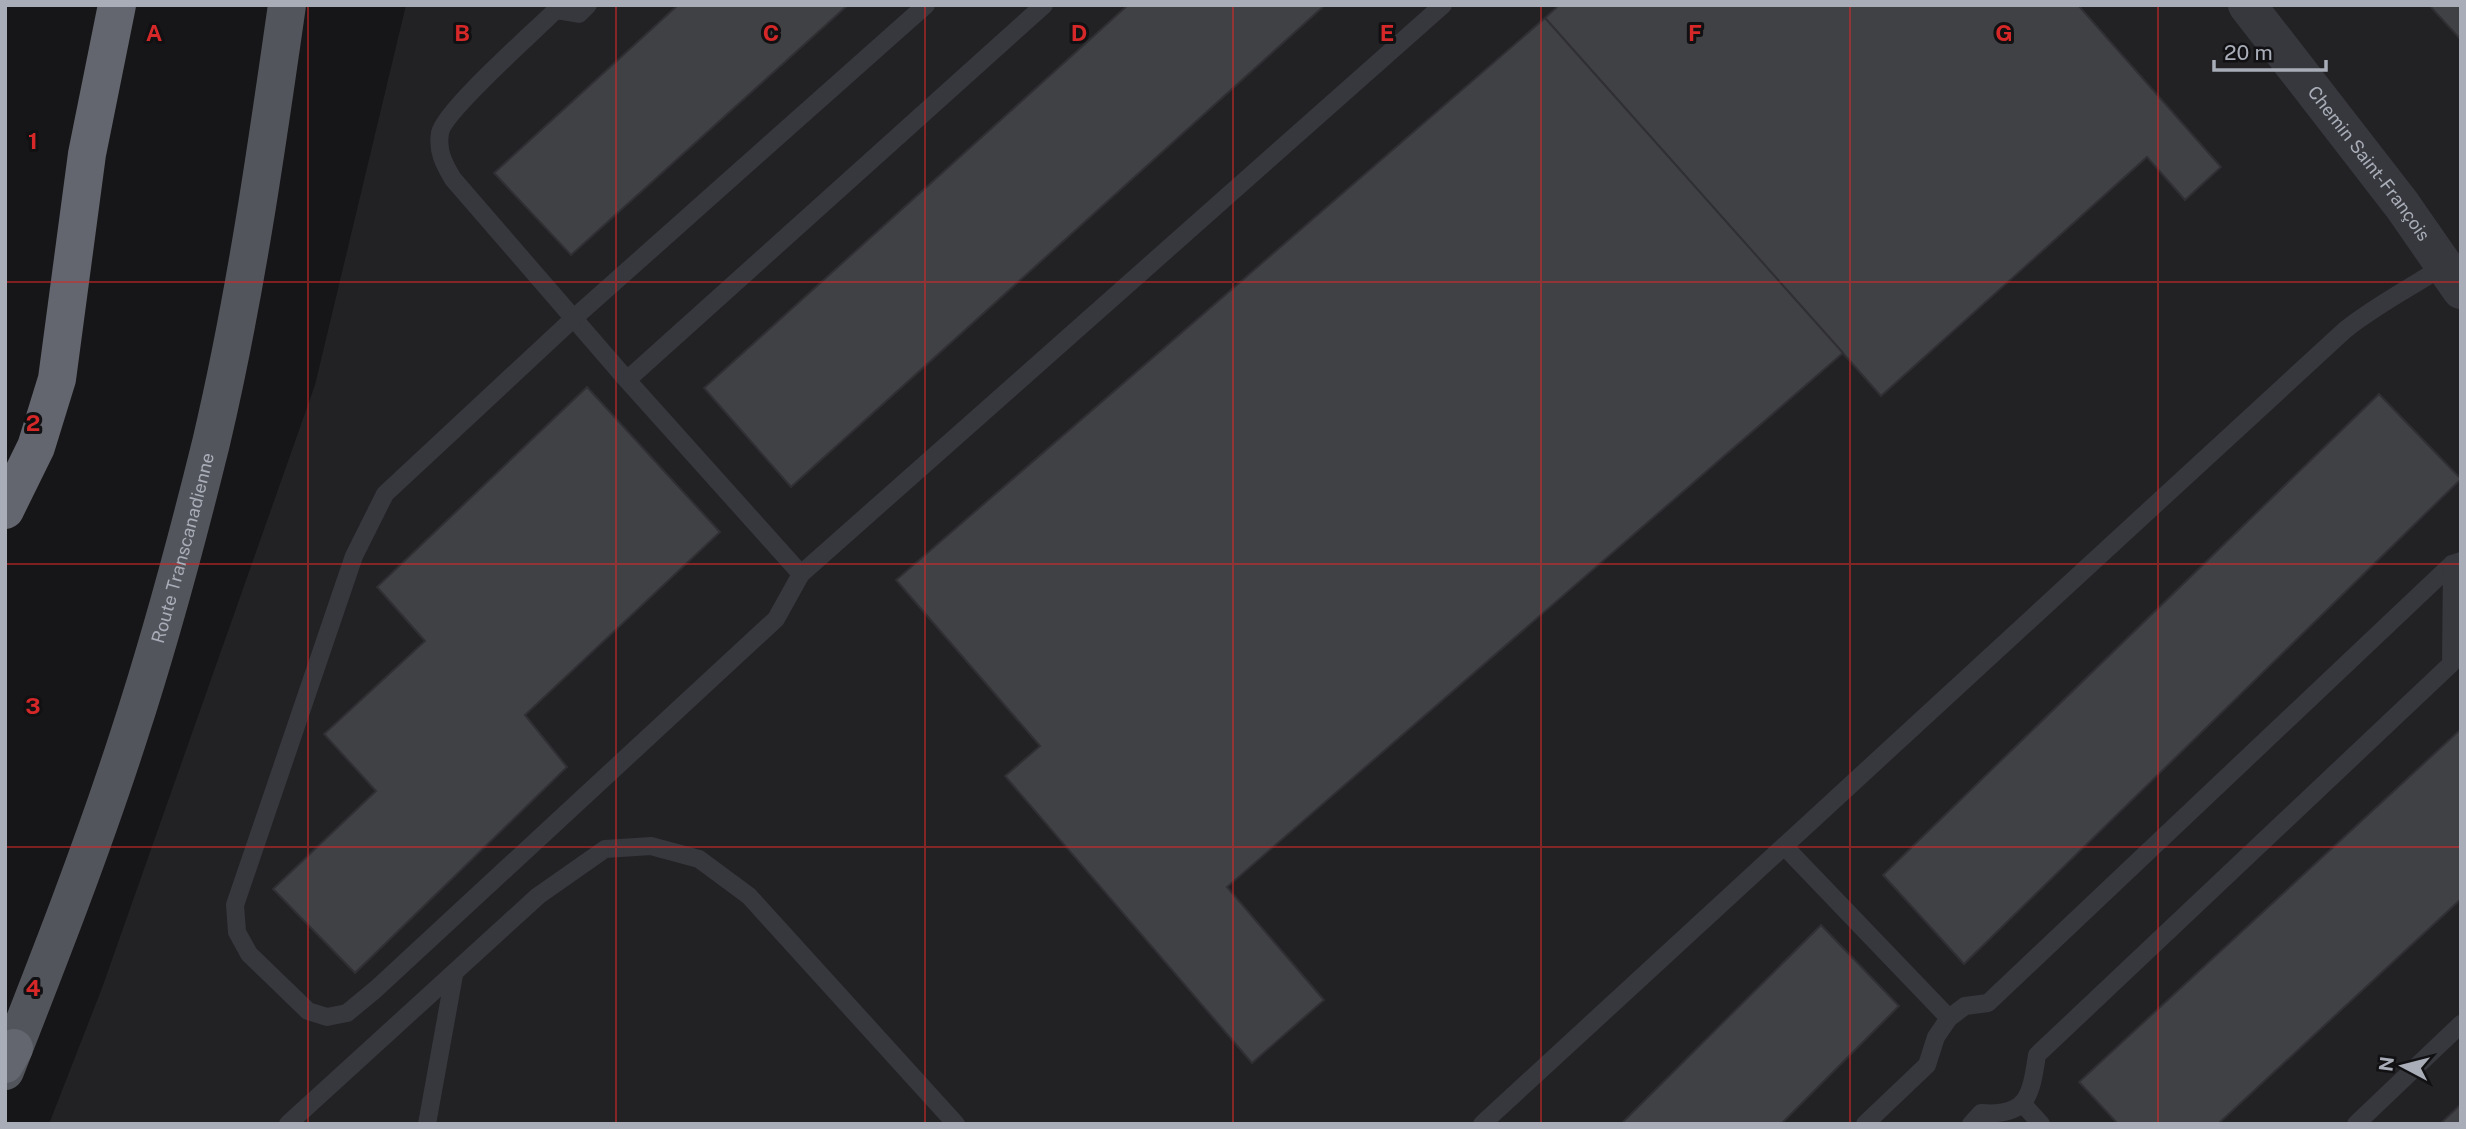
<svg xmlns="http://www.w3.org/2000/svg" width="2466" height="1129" viewBox="0 0 2466 1129" font-family="'Public Sans',sans-serif">
<rect width="100%" height="100%" fill="#161618"/>
<path fill="#222225" d="M406,5H2461V1124H49L102,988L315,385Z"/>
<g fill="#404145" stroke="#303034" stroke-width="2">
<path d="M678,5H848L571,255L494,173Z"/>
<path d="M1128,5H1325L791,487L704,388Z"/>
<path d="M1559,5H2078L2221,167L2185,200L2147,157L1881,396L1545,18Z"/>
<path d="M2429,5H2461V40Z"/>
<path d="M1545,18L1843,353L1227,887L1324,1000L1252,1063L1005,776L1040,746L896,580Z"/>
<path d="M587,387L720,532L525,715L567,767L355,973L273,889L376,791L324,734L425,641L377,587Z"/>
<path d="M2379,394L2461,479L1964,964L1883,875Z"/>
<path d="M2461,729V899L2218,1124H2118L2079,1082Z"/>
<path d="M1821,925L1899,1006L1781,1124H1621Z"/>
<path d="M2461,1104V1124H2440Z"/>
</g>
<g fill="none" stroke-linecap="round" stroke-linejoin="round">
<g stroke="#37383d" stroke-width="18">
<path d="M588,5L579,14L556,10C536,30 443,112 440,133C437,151 444,164 453,179L627,380L1044,5"/>
<path d="M627,380L801,574L1443,5"/>
<path d="M801,574L776,619L376,989L347,1013L327,1017L308,1011L249,954L237,932L235,905L354,556L385,494L574,318L926,5"/>
<path d="M1784,846L1949,1018"/>
<path d="M2022,1103L2041,1124"/>
<path d="M288,1124L538,896L605,849L651,846L699,859L749,896L956,1124"/>
<path d="M427,1124L454,975"/>
<path d="M1482,1124L2345,330C2376,305 2412,287 2445,265"/>
<path d="M1865,1124L1927,1065L1936,1037L1949,1018L1965,1006L1988,1003L2452,564L2461,561"/>
<path d="M1971,1124L1981,1113C2028,1117 2031,1095 2037,1055L2451,664L2452,564"/>
<path d="M2356,1124L2461,1024"/>
</g>
<path stroke="#37383d" stroke-width="38" id="s1" d="M2247,5L2402,205L2461,290"/>
<path stroke="#53555c" stroke-width="38" id="s2" d="M5,1071C49,959 93,847 130,732C161,637 187,540 211,443C245,299 266,152 287,5"/>
<g stroke="#63666e" stroke-width="38">
<path d="M5,510L36,447L57,379L87,154L117,5"/>
<path d="M5,1064L14,1048"/>
</g>
</g>
<path fill="none" stroke="#d62828" stroke-width="2" stroke-opacity="0.55" d="M308,5V1124M616,5V1124M925,5V1124M1233,5V1124M1541,5V1124M1850,5V1124M2158,5V1124M5,282H2461M5,564H2461M5,847H2461"/>
<g text-anchor="middle" stroke-width="6" stroke-linejoin="round" paint-order="stroke">
<g font-size="18" fill="#a8adb8" stroke="#111113">
<text dy="6" stroke="none"><textPath href="#s1" startOffset="200">Chemin Saint-François</textPath></text>
<text dy="6" stroke="none"><textPath href="#s2" startOffset="553">Route Transcanadienne</textPath></text>
</g>
</g>
<g font-size="23" text-anchor="middle" font-weight="bold" fill="#d62828" stroke="#111113" stroke-width="6" stroke-linejoin="round" paint-order="stroke">
<text x="154" y="41">A</text>
<text x="462" y="41">B</text>
<text x="771" y="41">C</text>
<text x="1079" y="41">D</text>
<text x="1387" y="41">E</text>
<text x="1695" y="41">F</text>
<text x="2004" y="41">G</text>
<text x="33" y="149">1</text>
<text x="33" y="431">2</text>
<text x="33" y="714">3</text>
<text x="33" y="996">4</text>
</g>
<rect width="2466" height="1129" fill="none" stroke="#a8adb8" stroke-width="14"/>
<g transform="translate(2403 1066) rotate(277)" stroke="#111113" stroke-width="5" paint-order="stroke">
<path d="M0-5L12 26L0 18L-12 26Z" fill="#a8adb8"/>
<text y="-10" font-size="19" font-weight="bold" text-anchor="middle" fill="#a8adb8">N</text>
</g>
<path d="M2214 60v10h112v-10" fill="none" stroke="#a8adb8" stroke-width="3.5"/>
<text x="2224" y="60" font-size="21" fill="#a8adb8" stroke="#111113" stroke-width="5" paint-order="stroke">20 m</text>
</svg>
